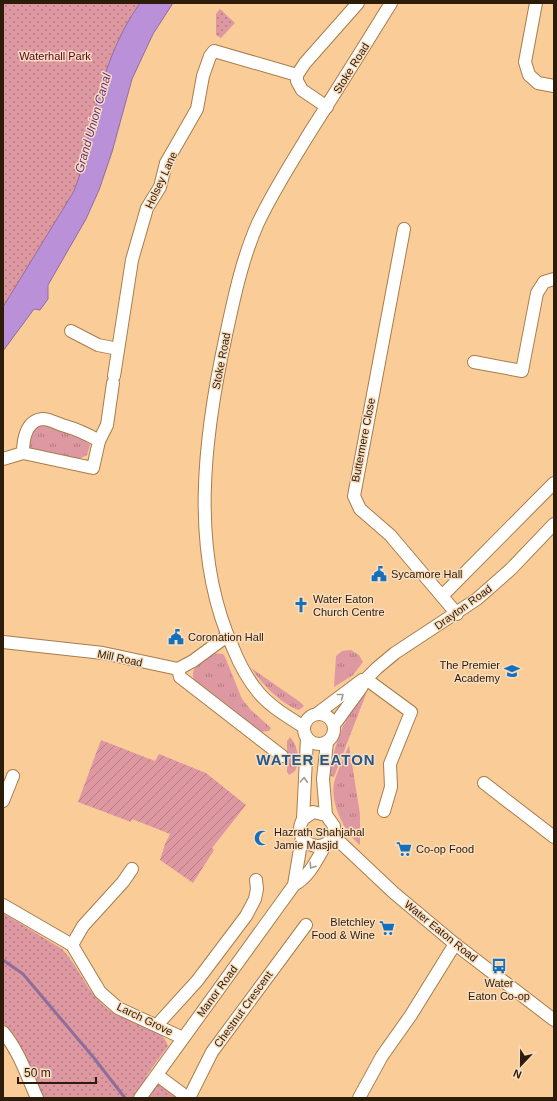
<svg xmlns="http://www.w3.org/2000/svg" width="557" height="1101" viewBox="0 0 557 1101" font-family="Helvetica,sans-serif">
<defs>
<pattern id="grass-tufts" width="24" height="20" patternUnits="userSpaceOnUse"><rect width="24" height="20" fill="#de98a2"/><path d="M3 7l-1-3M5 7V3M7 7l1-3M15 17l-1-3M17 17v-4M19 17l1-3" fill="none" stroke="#b47b82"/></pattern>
<pattern id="park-dots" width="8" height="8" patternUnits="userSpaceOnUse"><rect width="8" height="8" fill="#de98a2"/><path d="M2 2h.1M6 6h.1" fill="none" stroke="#b47b82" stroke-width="1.8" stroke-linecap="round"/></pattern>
<pattern id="garden-furrows" width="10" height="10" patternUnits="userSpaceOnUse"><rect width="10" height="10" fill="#de98a2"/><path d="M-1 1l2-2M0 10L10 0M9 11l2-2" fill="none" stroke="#b47b82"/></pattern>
</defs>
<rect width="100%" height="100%" fill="#facc98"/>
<g fill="url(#grass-tufts)">
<path d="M44,423L79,436L90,445L87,455L79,459L28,448L31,430Z"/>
<path d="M351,650L359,655L363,662L353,675L334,687L336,656L342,651Z"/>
<path d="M212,653L223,654L225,657L242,699L251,710L271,728L269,731L259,732L194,680C189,667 203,660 212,653Z"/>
<path d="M251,668L300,702L304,706L299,710C281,704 262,684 251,668Z"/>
<path d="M364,693L366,694L334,777L330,776C333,744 344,719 364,693Z"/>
<path d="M290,737C297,745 301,760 295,771L289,775L287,772V741Z"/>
<path d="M349,745L360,814V845C345,833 330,804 334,783C337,771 344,758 349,745Z"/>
</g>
<g fill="url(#park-dots)">
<path d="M3,3H140C103,55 94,116 79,177L74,191L3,307Z"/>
<path d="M220,9L235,23L221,38L216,35V14Z"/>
<path d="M3,913L62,949C83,971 87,998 117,1015C133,1024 162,1025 168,1046L146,1076L178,1098H42L15,1036L3,1023Z"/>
</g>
<path fill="url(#garden-furrows)" d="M101,740L155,761L159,754L206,773L246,805L212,848L214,850L193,883L160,860L165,844L170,834L132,819L131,822L78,802Z"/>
<path fill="#ba91d9" stroke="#906e9a" d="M140,3H173L153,34L132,79L112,152L99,190L86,219L48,285V299L40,310L34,309L3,351V307L74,191L79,177C94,116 103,55 140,3Z"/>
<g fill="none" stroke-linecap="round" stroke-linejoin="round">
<path stroke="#906e9a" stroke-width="3" d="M3,960L23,974L94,1058L125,1098"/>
<defs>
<g id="minor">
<path d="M536,3L525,62L529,75L538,83L554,86"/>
<path d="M327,107L302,90L297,81V75L305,63L358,3"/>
<path d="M404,229L354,496L360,509L390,535L457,614"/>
<path d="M71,331L98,345L118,349"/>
<path d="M474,362L522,371L537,293L544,282L554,279"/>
<path d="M114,376L132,260L147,208L160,187L166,163L197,109L203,76L210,56L214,51L297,75"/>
<path d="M99,441L107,425L113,383"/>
<path d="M3,459L23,453L93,468L99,441C86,433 76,429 62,425C56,423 49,419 43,419C26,420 23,440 23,453"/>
<path d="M442,596L554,483"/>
<path d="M3,642L103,653L178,669L193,661L227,636"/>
<path d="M178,669L180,677L282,756"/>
<path d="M366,679L411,712L390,764L391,787L384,811"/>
<path d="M318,713L362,680"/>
<circle cx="319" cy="729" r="15"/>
<path d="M334,725L361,688L365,680L377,668L395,653L477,599L511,569L554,524"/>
<path d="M304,727C288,717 271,707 259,693C248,680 239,663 233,648C189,551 204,436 226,335C234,298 242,259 258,223C273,191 293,160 312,129C339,87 365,45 391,3"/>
<path d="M484,783L554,837"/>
<path d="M3,801L13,776"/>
<path d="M326,815L323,779L327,742"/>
<path d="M303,819L313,812L326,815L334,826C335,859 288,847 303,819L307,738"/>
<path d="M332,837L342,844L394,893L455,944L554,1020"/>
<path d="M294,885C310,876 317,859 326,844"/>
<path d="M3,905L72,945L100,992L118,1008L183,1038"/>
<path d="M72,945L83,926L123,882L132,869"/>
<path d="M157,1025L197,981L246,916L255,899L257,889L256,880"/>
<path d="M3,1032C19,1051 27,1076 37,1098"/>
<path d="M157,1075L188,1098"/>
<path d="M140,1098L294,885L302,837"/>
<path d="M189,1098L212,1052L306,925"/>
<path d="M359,1098L382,1056L411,1015L455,944"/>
</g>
</defs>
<use href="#minor" stroke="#a77d4b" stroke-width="14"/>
<use href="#minor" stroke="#fff" stroke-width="12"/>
</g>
<defs><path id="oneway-chevron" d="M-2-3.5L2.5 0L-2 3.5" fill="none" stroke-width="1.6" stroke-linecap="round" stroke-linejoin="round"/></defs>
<g stroke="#a0998f">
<use href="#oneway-chevron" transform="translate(341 696) rotate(-38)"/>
<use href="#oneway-chevron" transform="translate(304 780) rotate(-87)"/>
<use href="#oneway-chevron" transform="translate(312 866) rotate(123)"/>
</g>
<defs>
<symbol id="civic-bare" viewBox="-9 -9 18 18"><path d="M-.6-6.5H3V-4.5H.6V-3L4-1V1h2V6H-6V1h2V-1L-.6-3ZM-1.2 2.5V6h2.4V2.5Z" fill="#1370bd" stroke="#f9ddbf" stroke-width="2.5" paint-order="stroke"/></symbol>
<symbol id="church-bare" viewBox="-9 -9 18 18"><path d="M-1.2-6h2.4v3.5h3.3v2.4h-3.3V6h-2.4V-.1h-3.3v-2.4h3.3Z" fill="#1370bd" stroke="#f9ddbf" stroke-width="2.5" paint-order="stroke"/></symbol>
<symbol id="school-bare" viewBox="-9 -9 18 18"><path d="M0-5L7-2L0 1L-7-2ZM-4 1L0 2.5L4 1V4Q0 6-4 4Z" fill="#1370bd" stroke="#f9ddbf" stroke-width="2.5" paint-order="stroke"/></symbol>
<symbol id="mosque-bare" viewBox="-9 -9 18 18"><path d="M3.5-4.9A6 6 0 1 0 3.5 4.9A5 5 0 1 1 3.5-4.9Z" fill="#1370bd" stroke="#f9ddbf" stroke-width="2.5" paint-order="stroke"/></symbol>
<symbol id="supermarket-bare" viewBox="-9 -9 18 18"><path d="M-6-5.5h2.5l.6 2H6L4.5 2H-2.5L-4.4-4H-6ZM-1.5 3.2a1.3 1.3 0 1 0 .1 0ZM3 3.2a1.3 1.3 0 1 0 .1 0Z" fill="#1370bd" stroke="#f9ddbf" stroke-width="2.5" paint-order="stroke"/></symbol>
<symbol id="bus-bare" viewBox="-9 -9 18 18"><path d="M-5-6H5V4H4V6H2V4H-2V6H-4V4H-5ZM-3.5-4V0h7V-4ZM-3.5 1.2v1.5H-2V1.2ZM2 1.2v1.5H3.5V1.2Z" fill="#1370bd" stroke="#f9ddbf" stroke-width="2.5" paint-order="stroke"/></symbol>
</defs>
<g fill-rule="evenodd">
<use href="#civic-bare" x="368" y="563" width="22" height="22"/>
<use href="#church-bare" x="290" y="594" width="22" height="22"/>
<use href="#civic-bare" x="165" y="626" width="22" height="22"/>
<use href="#school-bare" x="501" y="660" width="22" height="22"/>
<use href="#mosque-bare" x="251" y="827" width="22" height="22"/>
<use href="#supermarket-bare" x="393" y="838" width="22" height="22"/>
<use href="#supermarket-bare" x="376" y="917" width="22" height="22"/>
<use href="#bus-bare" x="488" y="955" width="22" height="22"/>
</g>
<g text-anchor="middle" stroke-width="3" stroke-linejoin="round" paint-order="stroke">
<g font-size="11" fill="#55021e" stroke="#f9ddbf">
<text x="55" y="60">Waterhall Park</text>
</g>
<g font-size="11" fill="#2d1c07" stroke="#f9ddbf">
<text transform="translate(351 68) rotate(-58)" y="4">Stoke Road</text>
<text transform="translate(161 180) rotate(-65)" y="4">Holsey Lane</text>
<text transform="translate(221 361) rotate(-79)" y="4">Stoke Road</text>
<text transform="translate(363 440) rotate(-79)" y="4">Buttermere Close</text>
<text transform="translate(463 607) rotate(-36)" y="4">Drayton Road</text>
<text transform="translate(120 658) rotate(12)" y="4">Mill Road</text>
<text transform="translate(441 931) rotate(39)" y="4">Water Eaton Road</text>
<text transform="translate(217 991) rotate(-54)" y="4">Manor Road</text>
<text transform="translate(243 1009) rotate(-54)" y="4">Chestnut Crescent</text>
<text transform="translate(145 1019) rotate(26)" y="4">Larch Grove</text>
</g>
<g font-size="11" fill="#2d1c07" stroke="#f9ddbf" text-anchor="start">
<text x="391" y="578">Sycamore Hall</text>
<text x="313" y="603">Water Eaton<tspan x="313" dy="13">Church Centre</tspan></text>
<text x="188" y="641">Coronation Hall</text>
<text x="500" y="669" text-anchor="end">The Premier<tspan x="500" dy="13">Academy</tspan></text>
<text x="274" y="836">Hazrath Shahjahal<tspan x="274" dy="13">Jamie Masjid</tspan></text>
<text x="416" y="853">Co-op Food</text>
<text x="375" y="926" text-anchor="end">Bletchley<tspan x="375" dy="13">Food &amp; Wine</tspan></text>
<text x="499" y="987" text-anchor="middle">Water<tspan x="499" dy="13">Eaton Co-op</tspan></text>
</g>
<g font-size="12" font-style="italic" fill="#612c81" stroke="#f9ddbf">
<text transform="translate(93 123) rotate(-74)" y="4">Grand Union Canal</text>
</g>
<g font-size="15" font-weight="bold" letter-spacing="1" fill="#23588a" stroke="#f9ddbf">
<text x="316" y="765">WATER EATON</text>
</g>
</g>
<rect width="557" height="1101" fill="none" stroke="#2d1c07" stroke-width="8"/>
<g transform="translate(521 1065) rotate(202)" stroke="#f9ddbf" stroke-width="3" paint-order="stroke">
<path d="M0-3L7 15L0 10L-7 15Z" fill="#2d1c07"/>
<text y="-6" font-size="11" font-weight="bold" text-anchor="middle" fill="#2d1c07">N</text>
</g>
<path d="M18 1077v6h78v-6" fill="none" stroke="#2d1c07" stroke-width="2"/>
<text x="24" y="1077" font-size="12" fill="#2d1c07" stroke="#f9ddbf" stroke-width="3" paint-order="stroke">50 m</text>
</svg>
